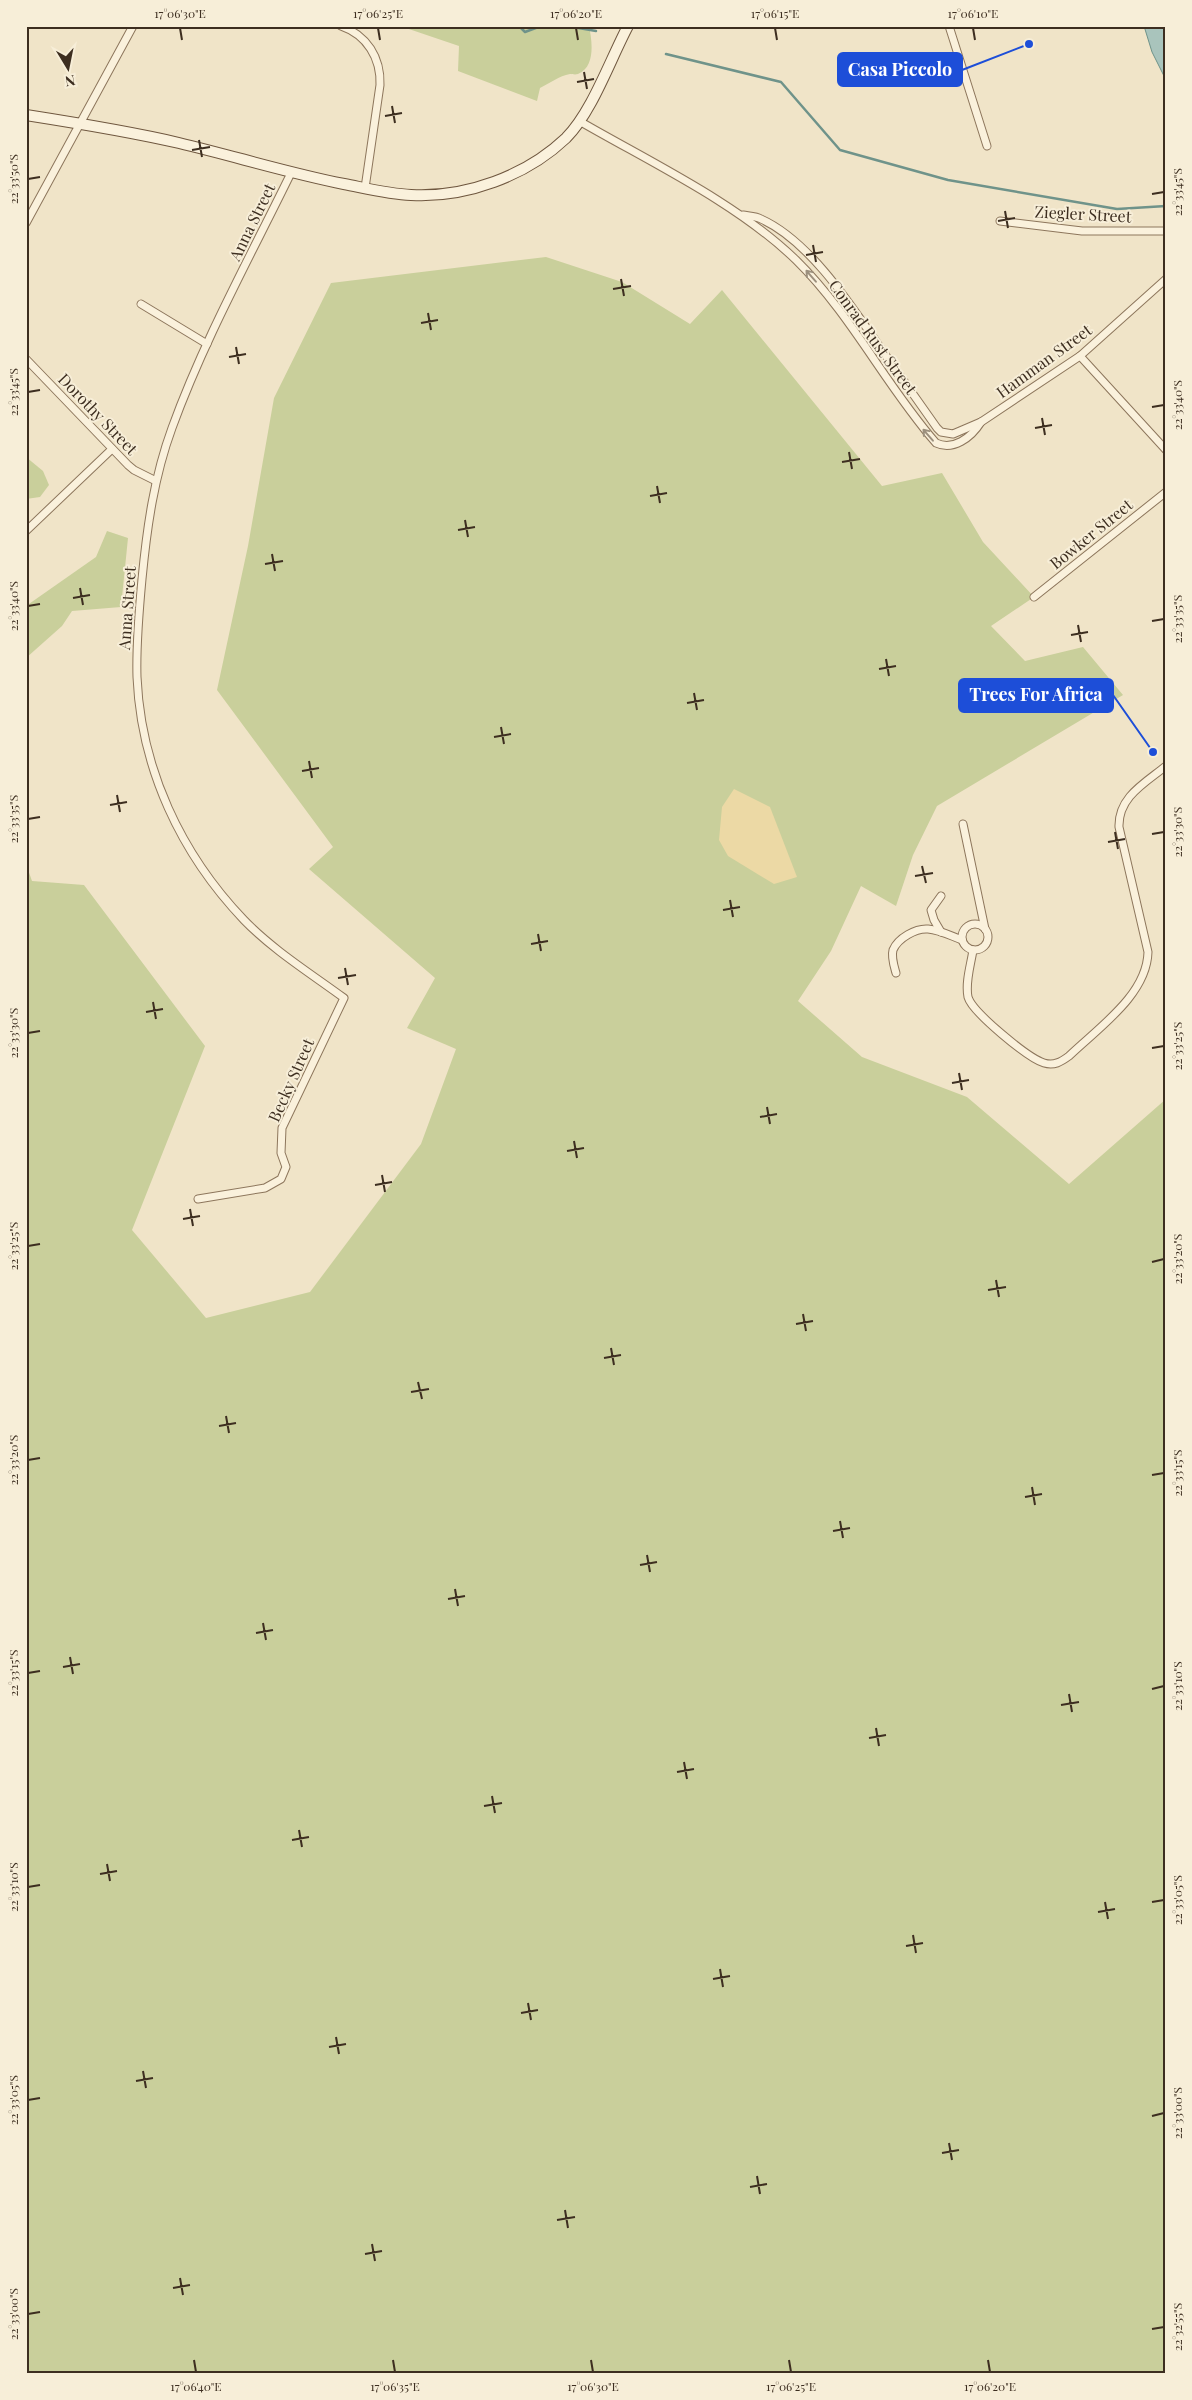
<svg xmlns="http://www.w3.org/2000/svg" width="1192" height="2400" viewBox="0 0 1192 2400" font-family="'Playfair Display',serif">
<rect width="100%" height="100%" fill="#f0e4c8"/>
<g fill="#c9cf9b">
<path d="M400,26H589C592,40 596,67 578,74C575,75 572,74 570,74C559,76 550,83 540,88L537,101L458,71L459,46Z"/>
<path d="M546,257L622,282L690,324L722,290L882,486L942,473L983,542L1034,597L991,626L1025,661L1083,647L1123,695L937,806L913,855L896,906L861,886L831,951L798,1001L862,1057L967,1097L1069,1184L1166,1099V2374H26V864L32,881L84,885L205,1046L132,1230L206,1318L310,1292L421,1144L456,1049L407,1028L435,978L309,869L333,847L217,690L248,546L274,398L331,283Z"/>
<path d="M26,457L43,471L49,485L40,497L26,499Z"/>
<path d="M107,531L128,538L121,607L72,611L62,626L26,658V606L96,557Z"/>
</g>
<path fill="#ecd9a5" d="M734,789L770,807L797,877L774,884L728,856L719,840L722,807Z"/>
<path fill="#a9c4bc" stroke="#6f938a" d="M1144,26H1163L1166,39V80L1152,52Z"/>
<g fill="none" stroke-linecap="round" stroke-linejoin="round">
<g stroke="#6f938a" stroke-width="2.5">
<path d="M519,26L525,32L541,26"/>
<path d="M567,26L596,31"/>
<path d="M666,54L781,82L840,150L948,180L1117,209L1166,206"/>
</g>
<defs>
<g id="street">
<path d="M341,26C367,35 381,58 380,85L365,188"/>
<path d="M949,26L987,146"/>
<path d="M581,122C652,163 737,203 796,260C851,314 886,386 936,443C953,451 971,438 981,422"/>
<path d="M743,215C748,216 756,216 761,219C808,240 849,302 877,343C897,371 917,400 937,428L941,432L953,434L981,422L1080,356L1166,279"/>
<path d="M1000,221L1082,231H1166"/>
<path d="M26,223L133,26"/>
<path d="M141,304L207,344"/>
<path d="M1080,356L1166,450"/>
<path d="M26,359L128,465L134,470L156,481"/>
<path d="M26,531L112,449"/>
<path d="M1034,597L1166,492"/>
<path d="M963,824L985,929"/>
<path d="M941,896L931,910L934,920L941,932"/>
<circle cx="975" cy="937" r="13"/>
<path d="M973,950C971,964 965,982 968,997C972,1012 1028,1058 1044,1063C1054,1066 1061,1062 1069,1056C1098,1028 1147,995 1148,952L1119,827C1118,797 1145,783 1166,766"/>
<path d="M896,973C894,966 891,957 893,950C898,938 916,928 928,929C940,930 951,936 962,940"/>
<path d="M198,1199L265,1188L281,1179L286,1167L281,1153L282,1128L344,998C310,973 273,950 244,920C181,854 141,769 137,677C136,644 139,611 142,579C147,527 154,477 172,428C204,340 250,257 291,173"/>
</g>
<path id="secondary" d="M26,115C77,123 128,131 179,143C234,156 288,173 344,184C365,188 389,194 411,195C466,198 526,176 566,138C592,112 610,60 628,26"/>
</defs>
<use href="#street" stroke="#8d765c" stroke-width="9"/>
<use href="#secondary" stroke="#6f573f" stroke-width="12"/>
<use href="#street" stroke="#faf1dc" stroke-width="7"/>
<use href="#secondary" stroke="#faf1dc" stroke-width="10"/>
</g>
<defs><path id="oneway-shaft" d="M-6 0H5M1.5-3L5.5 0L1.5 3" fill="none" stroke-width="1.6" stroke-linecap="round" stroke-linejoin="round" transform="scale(1.25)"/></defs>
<g stroke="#9c907e">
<use href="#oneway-shaft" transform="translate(811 276) rotate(-131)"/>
<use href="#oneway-shaft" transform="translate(928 435) rotate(-131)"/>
</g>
<path fill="none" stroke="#3d2e20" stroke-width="2" d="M180,28L182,40M378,28L380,40M576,28L578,40M775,28L777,40M973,28L975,40M584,72L587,89M577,82L594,79M392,106L395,123M385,116L402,113M199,140L202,157M192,150L210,147M28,179L40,177M1152,194L1164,192M1005,211L1008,228M998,221L1015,218M813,245L816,262M806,255L823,252M621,279L624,296M613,289L631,286M428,313L431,330M421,323L438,320M236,347L239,364M229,357L246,354M28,392L40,390M1152,407L1164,405M1042,418L1045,435M1035,428L1052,425M849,452L852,469M842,462L860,459M657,486L660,503M650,496L667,493M465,520L468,537M458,530L475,527M272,554L275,571M265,564L283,561M80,588L83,605M73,598L90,595M28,606L40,604M1152,621L1164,619M1078,625L1081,642M1071,635L1088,632M886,659L889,676M879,669L896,666M694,693L697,710M687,703L704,700M501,727L504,744M494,737L511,734M309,761L312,778M302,771L319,768M117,795L120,812M110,805L127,802M28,819L40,817M1115,832L1118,849M1152,834L1164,832M1108,842L1125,839M922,866L926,883M915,876L933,873M730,900L733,917M723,910L740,907M538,934L541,951M531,944L548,941M345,968L348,985M338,978L356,975M153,1002L156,1019M146,1012L163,1009M28,1033L40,1031M1152,1048L1164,1046M959,1073L962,1090M952,1083L969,1080M767,1107L770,1124M760,1117L777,1114M574,1141L577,1158M567,1151L584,1148M382,1175L385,1192M375,1185L392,1182M190,1209L193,1226M183,1219L200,1216M28,1246L40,1244M1152,1262L1164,1259M996,1280L999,1297M988,1290L1006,1287M803,1314L806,1331M796,1324L813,1321M611,1348L614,1365M604,1358L621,1355M418,1382L422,1399M411,1392L429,1389M226,1416L229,1433M219,1426L236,1423M28,1460L40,1458M1152,1475L1164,1473M1032,1487L1035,1505M1025,1497L1042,1494M840,1521L843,1538M833,1531L850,1528M647,1555L650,1572M640,1565L657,1562M455,1589L458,1606M448,1599L465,1596M263,1623L266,1640M256,1633L273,1630M70,1657L73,1674M63,1667L80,1664M28,1673L40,1671M1152,1689L1164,1686M1069,1694L1072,1712M1061,1705L1079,1702M876,1728L879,1746M869,1738L886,1735M684,1762L687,1779M677,1772L694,1769M492,1796L495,1813M484,1806L502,1803M299,1830L302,1847M292,1840L309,1837M107,1864L110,1881M100,1874L117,1871M28,1887L40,1885M1105,1902L1108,1919M1152,1902L1164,1900M1098,1912L1115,1909M913,1935L916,1953M906,1946L923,1943M720,1969L723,1987M713,1979L730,1976M528,2003L531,2020M521,2013L538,2010M336,2037L339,2054M329,2047L346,2044M143,2071L146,2088M136,2081L153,2078M28,2100L40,2098M1152,2116L1164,2113M949,2143L952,2160M942,2153L959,2150M757,2176L760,2194M750,2187L767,2184M565,2210L568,2228M557,2220L575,2217M372,2244L375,2261M365,2254L382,2251M180,2278L183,2295M173,2288L190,2285M28,2314L40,2312M1152,2329L1164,2327M194,2360L196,2372M393,2360L395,2372M591,2360L593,2372M789,2360L791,2372M988,2360L990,2372"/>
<g text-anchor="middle" stroke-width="4" stroke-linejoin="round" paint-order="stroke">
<g font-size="16" fill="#3d2e20" stroke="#f7eed8">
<text transform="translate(1083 214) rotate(3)" y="6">Ziegler Street</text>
<text transform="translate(252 222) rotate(-64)" y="6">Anna Street</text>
<text transform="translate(873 337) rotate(54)" y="6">Conrad Rust Street</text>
<text transform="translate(1044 361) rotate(-36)" y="6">Hamman Street</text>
<text transform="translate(98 414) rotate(46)" y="6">Dorothy Street</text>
<text transform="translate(1091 534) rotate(-39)" y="6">Bowker Street</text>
<text transform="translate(127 608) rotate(-86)" y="6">Anna Street</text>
<text transform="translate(291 1080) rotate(-66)" y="6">Becky Street</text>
</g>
</g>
<path fill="none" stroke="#1d4ed8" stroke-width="2" d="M1029 44L962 70M1153 752L1113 695"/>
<g fill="#1d4ed8" stroke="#f7eed8" stroke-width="2">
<circle cx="1029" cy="44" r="5"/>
<circle cx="1153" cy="752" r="5"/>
</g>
<g fill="#1d4ed8" stroke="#1d4ed8" stroke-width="2">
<rect x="838" y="53" width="124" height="33" rx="5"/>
<rect x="959" y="679" width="154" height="33" rx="5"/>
</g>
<g font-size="18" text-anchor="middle" font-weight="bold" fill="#fff">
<text x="900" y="76">Casa Piccolo</text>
<text x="1036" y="701">Trees For Africa</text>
</g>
<rect width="1192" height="2400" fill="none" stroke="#f7eed8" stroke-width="55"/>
<g transform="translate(68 68) rotate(170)" stroke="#f7eed8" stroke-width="4" paint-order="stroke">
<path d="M0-4L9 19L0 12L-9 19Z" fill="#3d2e20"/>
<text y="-8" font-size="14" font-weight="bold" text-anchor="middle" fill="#3d2e20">N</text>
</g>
<rect x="28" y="28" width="1136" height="2344" fill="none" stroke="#3d2e20" stroke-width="2"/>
<g font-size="12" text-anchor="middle" fill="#3d2e20">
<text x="180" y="18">17°06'30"E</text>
<text x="378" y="18">17°06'25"E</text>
<text x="576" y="18">17°06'20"E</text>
<text x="775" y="18">17°06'15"E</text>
<text x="973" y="18">17°06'10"E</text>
<text transform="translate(14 179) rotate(-90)" y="4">22°33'50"S</text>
<text transform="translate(1178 192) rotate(-90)" y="4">22°33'45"S</text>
<text transform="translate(14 392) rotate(-90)" y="4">22°33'45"S</text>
<text transform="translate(1178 405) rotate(-90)" y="4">22°33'40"S</text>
<text transform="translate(14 606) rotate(-90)" y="4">22°33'40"S</text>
<text transform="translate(1178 619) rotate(-90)" y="4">22°33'35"S</text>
<text transform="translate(14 819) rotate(-90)" y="4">22°33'35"S</text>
<text transform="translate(1178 832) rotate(-90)" y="4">22°33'30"S</text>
<text transform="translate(14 1033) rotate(-90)" y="4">22°33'30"S</text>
<text transform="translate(1178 1046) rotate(-90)" y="4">22°33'25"S</text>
<text transform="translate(14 1246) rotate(-90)" y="4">22°33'25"S</text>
<text transform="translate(1178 1259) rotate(-90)" y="4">22°33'20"S</text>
<text transform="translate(14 1460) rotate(-90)" y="4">22°33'20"S</text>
<text transform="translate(1178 1473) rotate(-90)" y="4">22°33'15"S</text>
<text transform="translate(14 1673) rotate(-90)" y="4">22°33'15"S</text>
<text transform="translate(1178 1686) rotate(-90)" y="4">22°33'10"S</text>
<text transform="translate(14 1887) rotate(-90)" y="4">22°33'10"S</text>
<text transform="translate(1178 1900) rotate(-90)" y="4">22°33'05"S</text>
<text transform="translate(14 2100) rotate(-90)" y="4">22°33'05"S</text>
<text transform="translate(1178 2113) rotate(-90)" y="4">22°33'00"S</text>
<text transform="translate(14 2314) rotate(-90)" y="4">22°33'00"S</text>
<text transform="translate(1178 2327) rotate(-90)" y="4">22°32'55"S</text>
<text x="196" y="2391">17°06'40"E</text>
<text x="395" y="2391">17°06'35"E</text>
<text x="593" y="2391">17°06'30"E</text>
<text x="791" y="2391">17°06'25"E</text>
<text x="990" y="2391">17°06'20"E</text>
</g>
</svg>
